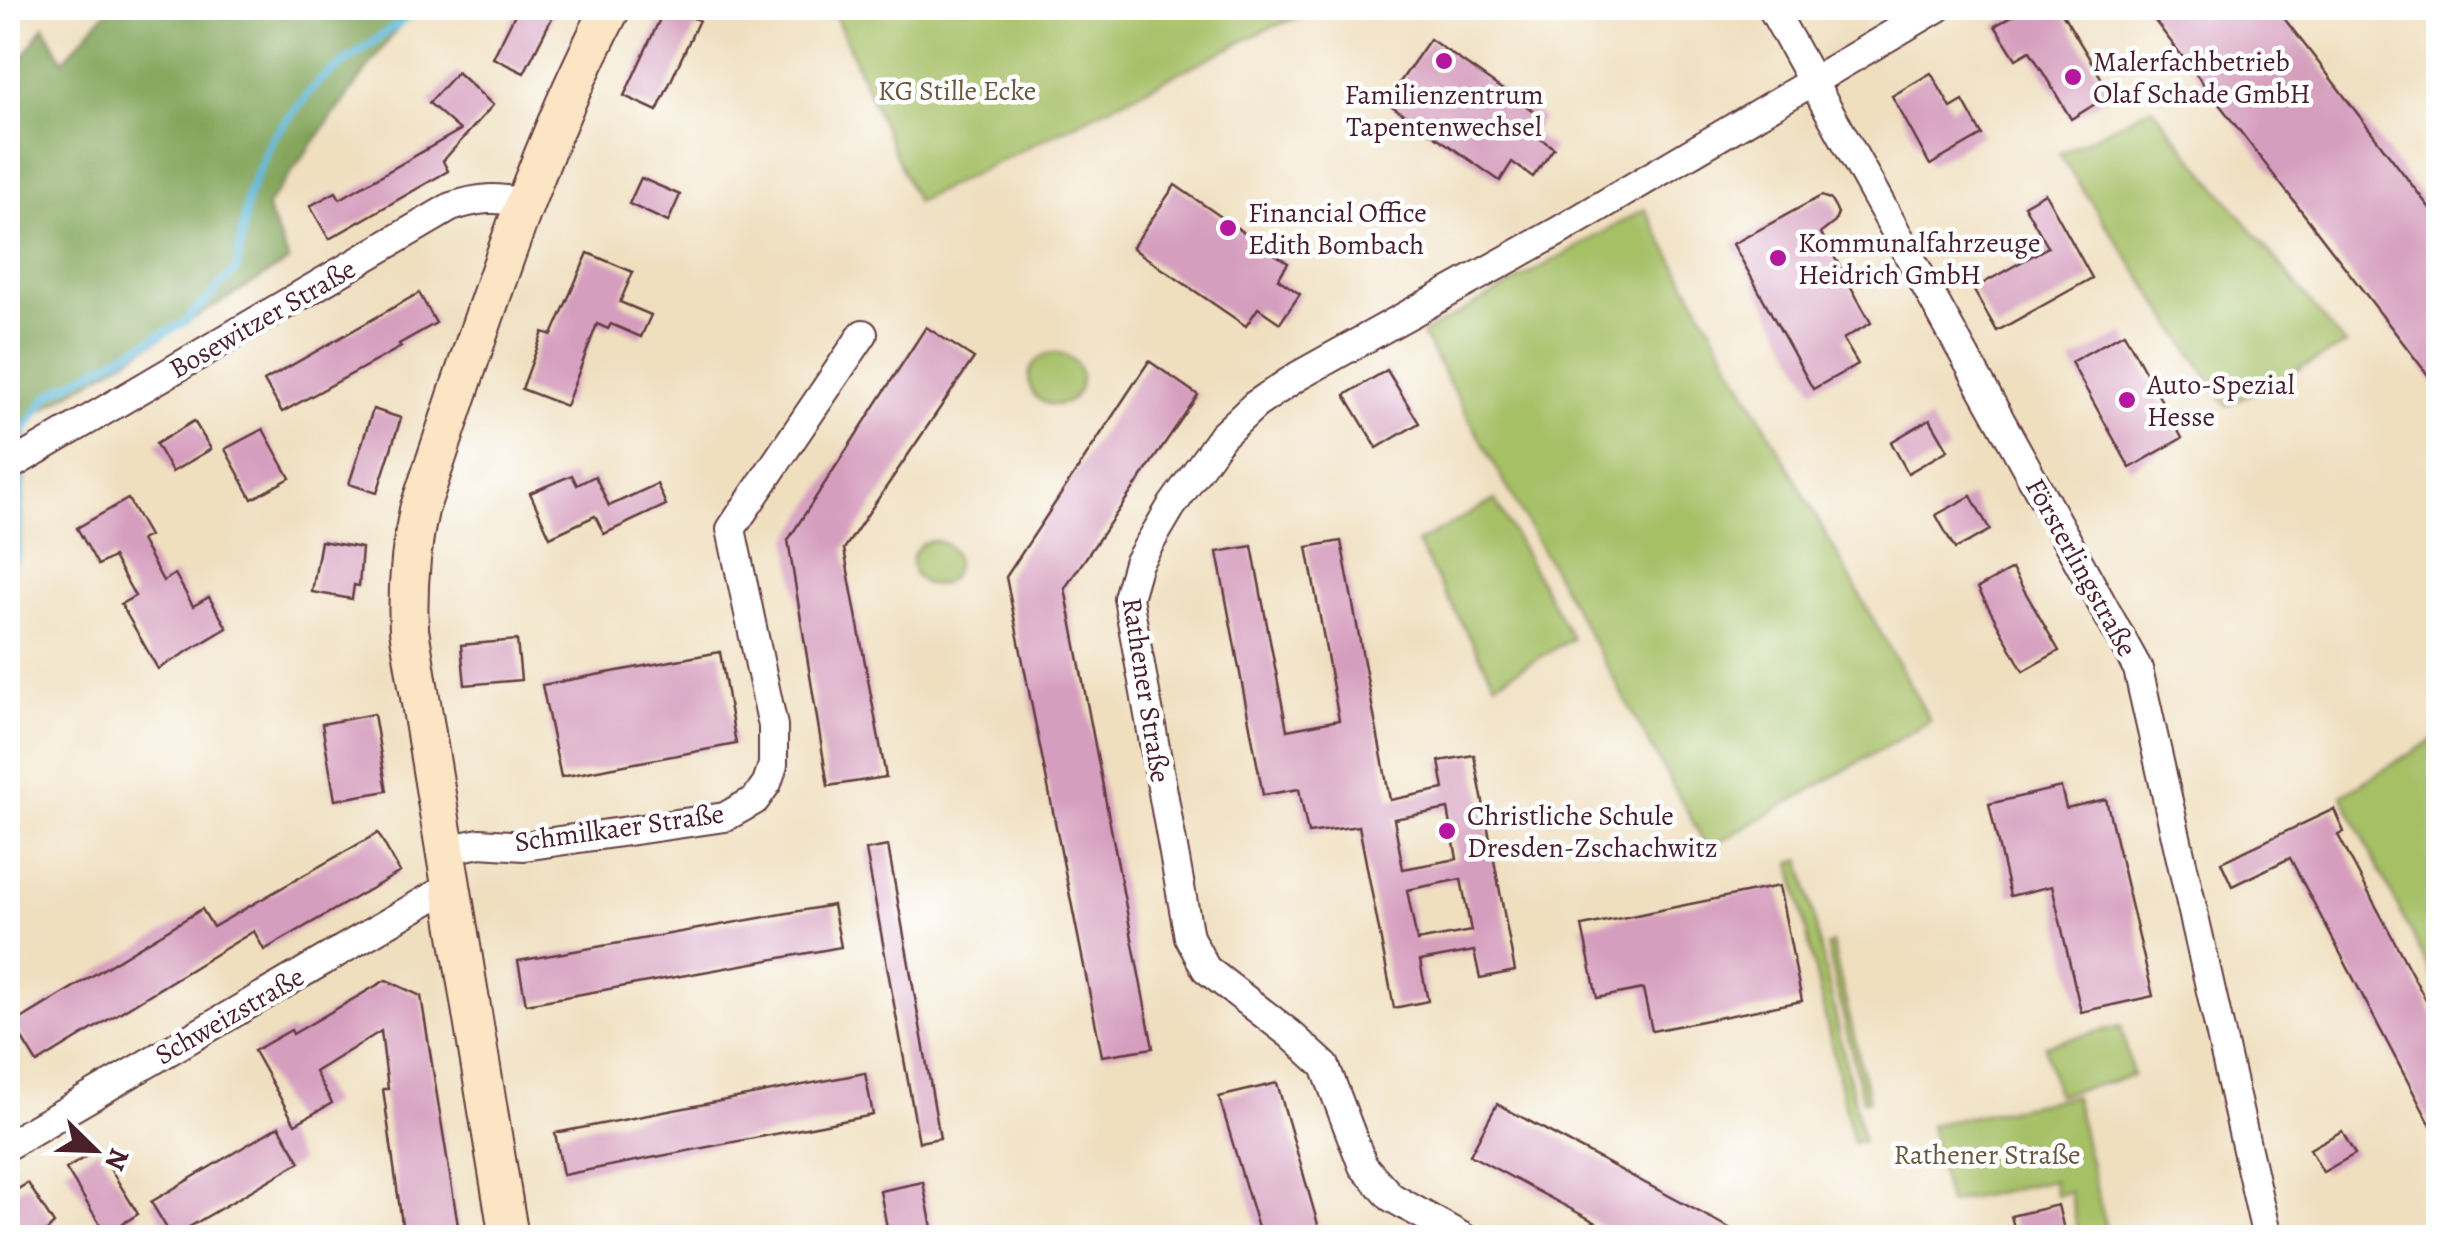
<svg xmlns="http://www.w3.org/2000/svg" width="2446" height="1245" viewBox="0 0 2446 1245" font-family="Alegreya,serif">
<rect width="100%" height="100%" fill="#fff"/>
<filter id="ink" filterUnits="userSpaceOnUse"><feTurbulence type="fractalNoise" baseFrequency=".01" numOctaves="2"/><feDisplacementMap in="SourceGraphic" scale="20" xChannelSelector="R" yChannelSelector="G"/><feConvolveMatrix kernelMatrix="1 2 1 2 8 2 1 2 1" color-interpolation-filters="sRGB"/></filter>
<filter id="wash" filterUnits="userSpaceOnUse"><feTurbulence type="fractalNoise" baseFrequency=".0048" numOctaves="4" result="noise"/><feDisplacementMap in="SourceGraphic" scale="40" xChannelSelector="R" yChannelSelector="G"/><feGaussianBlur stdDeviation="2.25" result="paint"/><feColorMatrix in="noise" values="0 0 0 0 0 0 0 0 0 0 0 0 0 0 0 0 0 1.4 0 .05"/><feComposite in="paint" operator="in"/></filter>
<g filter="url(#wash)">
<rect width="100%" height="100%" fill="#efdfbf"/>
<g fill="#a6c066" stroke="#787048" stroke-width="2.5">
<path d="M832,8H1323L1272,27L916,202Z"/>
<path d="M2152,107L2345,345L2227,406L2059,154Z"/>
<path d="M1645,209L1930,721L1708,849L1422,334Z"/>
<circle cx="1055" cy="379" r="26"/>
<path d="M1495,500L1572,639L1495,683L1417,543Z"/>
<circle cx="934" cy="563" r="22"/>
<path d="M2438,737V987L2342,795Z"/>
<path d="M1801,859L1863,1141L1853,1143L1791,862Z"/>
<path d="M1832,943L1869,1100L1863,1101L1827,946Z"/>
<path d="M2121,1026L2133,1076L2057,1095L2045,1045Z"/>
<path d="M2074,1096L2108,1237H2079L2070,1192L2056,1195L2053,1180L1948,1203L1930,1125Z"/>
</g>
<path fill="#84a65b" stroke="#676243" stroke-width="2.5" d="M109,8H412L266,207L289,261L8,431V80L44,26L63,61Z"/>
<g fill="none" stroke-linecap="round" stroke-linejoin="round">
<g stroke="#5eb9dc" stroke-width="8">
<path d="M23,449L24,430L49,395L185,322L237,269L248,195L273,137L319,81L420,8"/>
<path d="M8,570L17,555L22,468"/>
</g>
</g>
<g id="blocks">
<g fill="#d59ebe" fill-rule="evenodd">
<path d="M518,8H557L524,73L493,58Z"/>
<path d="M665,8L699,20L657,111L624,96Z"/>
<path d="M2026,8H2059L2111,94L2071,119L2030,51L2016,59L1995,26Z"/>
<path d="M2145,8H2276L2325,71L2438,219V388Z"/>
<path d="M1430,39L1543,118L1532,133L1554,148L1533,177L1512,162L1500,181L1386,102Z"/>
<path d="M457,72L493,105L443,161L448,171L329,239L310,206L336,192L340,199L460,130L429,103Z"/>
<path d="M1931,73L1951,108L1963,101L1982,135L1930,165L1892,96Z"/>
<path d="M641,178L680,195L668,222L629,204Z"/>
<path d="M1175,185L1288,263L1278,279L1300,294L1280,323L1258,308L1246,326L1132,248Z"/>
<path d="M2045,193L2092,278L1997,331L1973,289L2048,247L2024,205Z"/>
<path d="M1821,196L1830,199L1838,213L1835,222L1821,233L1871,323L1843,339L1858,364L1813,389L1733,244Z"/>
<path d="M588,253L633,272L620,302L651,315L641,337L611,324L608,329L597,324L566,406L522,389L543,332L552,335Z"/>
<path d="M419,293L436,323L399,344L401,347L282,412L264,381Z"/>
<path d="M926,327L974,358L844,549L886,777L828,786L788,540Z"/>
<path d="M2124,333L2182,438L2130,468L2071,362Z"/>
<path d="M1149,361L1198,395L1065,588L1153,1048L1102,1056L1006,577Z"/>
<path d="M1387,370L1419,423L1377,448L1345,395Z"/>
<path d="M373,409L401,418L377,493L349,484Z"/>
<path d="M1930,419L1948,450L1908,473L1891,442Z"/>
<path d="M194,421L211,449L172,472L156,444Z"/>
<path d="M263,429L290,478L252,499L225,449Z"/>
<path d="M572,475L577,485L595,476L609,506L657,484L666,505L604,534L595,516L550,537L530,493Z"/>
<path d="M1971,496L1990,530L1955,549L1936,515Z"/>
<path d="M128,499L149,536L141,540L163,581L175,574L193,606L209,597L227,628L158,669L121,604L135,596L113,557L98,565L77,528Z"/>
<path d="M321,541L362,548L359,586L354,585L352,599L312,592Z"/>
<path d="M1341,541L1390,800L1444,789L1439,761L1474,755L1515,971L1480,978L1474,951L1420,961L1428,1001L1394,1008L1359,826L1308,833L1299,789L1263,795L1217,552L1252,546L1287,730L1339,720L1307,547ZM1448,809L1457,859L1403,869L1394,819ZM1461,879L1471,931L1417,941L1407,890Z"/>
<path d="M2012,569L2059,651L2023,671L1978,588Z"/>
<path d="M517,640L521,680L465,685L461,645Z"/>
<path d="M720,652L736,744L561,777L542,685Z"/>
<path d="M374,714L387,791L335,800L322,724Z"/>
<path d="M2061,787L2066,808L2106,799L2153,996L2081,1012L2052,886L2010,896L1989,804Z"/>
<path d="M2334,809L2344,832L2338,835L2438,1023V1139L2290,858L2232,886L2221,862Z"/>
<path d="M378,833L400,872L264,950L254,931L37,1063L13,1024L202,909L213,927Z"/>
<path d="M888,846L940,1138L919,1142L866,850Z"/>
<path d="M1779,886L1802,1001L1652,1031L1643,989L1597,998L1582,926Z"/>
<path d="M833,905L841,947L526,1004L518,961Z"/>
<path d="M386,980L421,996L460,1238H404L383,1089H388L381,1031L315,1072L332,1103L295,1124L254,1051L291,1030L293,1034Z"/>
<path d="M865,1073L873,1115L563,1175L555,1133Z"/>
<path d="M1277,1083L1317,1221L1321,1238H1261L1219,1097Z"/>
<path d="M1497,1104L1748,1238H1625L1556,1201L1470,1155Z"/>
<path d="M279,1126L300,1162L172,1237L151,1202Z"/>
<path d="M2342,1131L2355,1154L2323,1172L2310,1149Z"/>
<path d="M98,1149L138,1214L106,1234L66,1169Z"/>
<path d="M923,1182L934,1238H889L880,1191Z"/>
<path d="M28,1183L54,1224L40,1238H8V1195Z"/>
<path d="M2058,1205L2066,1238H2017L2011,1216Z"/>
</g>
</g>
</g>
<g filter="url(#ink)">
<use href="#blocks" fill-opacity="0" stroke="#633c41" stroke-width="2.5"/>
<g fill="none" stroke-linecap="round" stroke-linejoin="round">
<defs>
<g id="street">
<path d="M1772,8L2138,669L2267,1238"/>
<path d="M8,467L451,207C478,198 497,196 524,204"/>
<path d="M445,850L480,843L524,846L725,817L755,800L767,783L773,765V726L731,529L863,334"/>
<path d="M8,1145L451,886"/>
<path d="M1464,1238L1391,1197L1363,1166L1325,1066L1290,1034L1206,969L1189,937L1128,598L1138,563L1171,507L1222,436L1255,405L1298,376L1557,232L1937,8"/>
</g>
<path id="secondary" d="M509,1238L409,630C407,589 410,551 419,510C477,340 528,167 611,8"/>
</defs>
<use href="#street" stroke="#633c41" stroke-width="32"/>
<use href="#secondary" stroke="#633c41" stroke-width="42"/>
<use href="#street" stroke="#fff" stroke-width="28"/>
<use href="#secondary" stroke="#fce5c4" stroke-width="38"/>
</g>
</g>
<g fill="#b5179e" stroke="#fff" stroke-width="4">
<circle cx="1444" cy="61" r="10"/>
<circle cx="2073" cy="77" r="10"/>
<circle cx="1228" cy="228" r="10"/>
<circle cx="1778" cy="258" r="10"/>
<circle cx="2127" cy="400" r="10"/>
<circle cx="1447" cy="831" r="10"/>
</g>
<g text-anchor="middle" stroke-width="9" stroke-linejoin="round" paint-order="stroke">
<g font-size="28" fill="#4a1f2b" stroke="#fff" text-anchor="start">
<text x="2093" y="71">Malerfachbetrieb<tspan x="2093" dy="32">Olaf Schade GmbH</tspan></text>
<text x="1444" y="104" text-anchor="middle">Familienzentrum<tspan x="1444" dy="32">Tapentenwechsel</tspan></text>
<text x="1248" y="222">Financial Office<tspan x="1248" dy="32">Edith Bombach</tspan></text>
<text x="1798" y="252">Kommunalfahrzeuge<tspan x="1798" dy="32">Heidrich GmbH</tspan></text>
<text x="2147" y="394">Auto-Spezial<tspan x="2147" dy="32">Hesse</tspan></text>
<text x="1467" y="825">Christliche Schule<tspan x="1467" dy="32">Dresden-Zschachwitz</tspan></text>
</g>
<g font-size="28" fill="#6a5740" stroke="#fff">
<text x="957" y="100">KG Stille Ecke</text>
<text x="1987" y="1164">Rathener Straße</text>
</g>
<g font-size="28" fill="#4a1f2b" stroke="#fff">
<text transform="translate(262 318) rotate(-30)" y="10">Bosewitzer Straße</text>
<text transform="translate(2082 567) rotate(61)" y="10">Försterlingstraße</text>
<text transform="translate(1147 690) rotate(81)" y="10">Rathener Straße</text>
<text transform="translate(619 827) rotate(-8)" y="10">Schmilkaer Straße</text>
<text transform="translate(229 1015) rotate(-30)" y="10">Schweizstraße</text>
</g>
</g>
<rect width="2446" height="1245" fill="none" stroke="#fff" stroke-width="40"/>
<g transform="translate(95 1150) rotate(113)" stroke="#ffffff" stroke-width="8" paint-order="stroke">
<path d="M0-8L18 38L0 25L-18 38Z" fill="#4a1f2b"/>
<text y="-15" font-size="28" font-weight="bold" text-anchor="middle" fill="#4a1f2b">N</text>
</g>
</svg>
